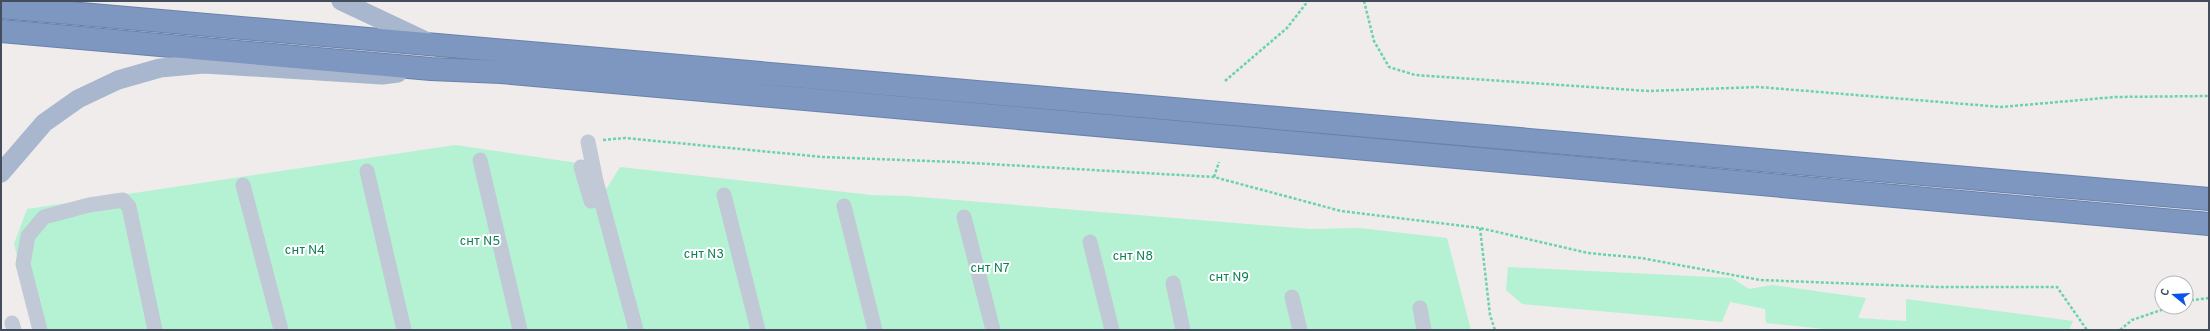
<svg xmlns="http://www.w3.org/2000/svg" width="2210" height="331" viewBox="0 0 2210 331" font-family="Overpass,sans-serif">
<rect width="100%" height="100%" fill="#efeceb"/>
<g fill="#b4f2d3">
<path d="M455,145L584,164L631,330H36L14,244L27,209Z"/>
<path d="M620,167L871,195L907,196L1310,229L1360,228L1447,238L1471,330H641L605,191Z"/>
<path d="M1508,267L1732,278L1749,289L1772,285L1866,298L1858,318L1906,321V299L2073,321L2069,330H1835L1766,323L1765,309L1730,302L1722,322L1522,304L1506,290Z"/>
</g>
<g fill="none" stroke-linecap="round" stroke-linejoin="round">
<defs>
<g id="highway">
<path d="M1,7L2209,199"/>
<path d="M1,31L431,69L501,72L2209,224"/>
</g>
</defs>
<use href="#highway" stroke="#6982ac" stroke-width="24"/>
<g stroke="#6ad3aa" stroke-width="2.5" stroke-dasharray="3 2" stroke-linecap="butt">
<path d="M1364,1L1374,41L1389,67L1415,75L1648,91L1759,87L2001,107L2115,97L2209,96"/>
<path d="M1225,81L1287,28L1308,1"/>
<path d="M603,140L625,138L823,157L955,162L1214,177L1341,211L1480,228L1588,253L1641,258L1760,280L1938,287H2057L2087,330"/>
<path d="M1214,177L1219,162"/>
<path d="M1480,228L1490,315L1495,330"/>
<path d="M2186,301L2209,298"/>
<path d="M2120,330L2132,320L2170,307"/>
</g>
<g stroke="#c0c9d5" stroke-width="15">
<path d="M588,142L596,181L636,330"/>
<path d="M480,160L520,330"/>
<path d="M581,167L591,201"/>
<path d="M367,171L404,330"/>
<path d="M243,185L281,330"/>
<path d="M724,195L758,330"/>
<path d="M844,206L875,330"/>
<path d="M964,217L993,330"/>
<path d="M1090,242L1112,330"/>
<path d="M1173,283L1183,330"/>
<path d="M1292,297L1300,330"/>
<path d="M1420,308L1424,330"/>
<path d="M12,323L14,330"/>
<path d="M40,330L23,264L28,236L44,217L89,205L123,200L129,207L155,330"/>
</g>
<g stroke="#a8b7ce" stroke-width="19">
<path d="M341,1L428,42"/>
<path d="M1,173L44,123L78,99L118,80L160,68L204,64L382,75L398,73"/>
</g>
<use href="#highway" stroke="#7e97c0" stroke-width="22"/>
</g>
<g text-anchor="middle" stroke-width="4" stroke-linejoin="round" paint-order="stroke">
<g font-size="13" fill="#0e8154" stroke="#fff">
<text x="480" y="245">снт N5</text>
<text x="305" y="254">снт N4</text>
<text x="704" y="258">снт N3</text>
<text x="1133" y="260">снт N8</text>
<text x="990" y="272">снт N7</text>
<text x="1229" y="281">снт N9</text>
</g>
</g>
<rect width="2210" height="331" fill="none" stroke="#434d5b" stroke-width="4"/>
<g transform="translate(2174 295) rotate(288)"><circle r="19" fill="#ffffff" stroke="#b4b8bd"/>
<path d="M0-3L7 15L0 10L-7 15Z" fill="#0954eb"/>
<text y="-6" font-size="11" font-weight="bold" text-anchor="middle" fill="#434d5b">С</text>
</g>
</svg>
